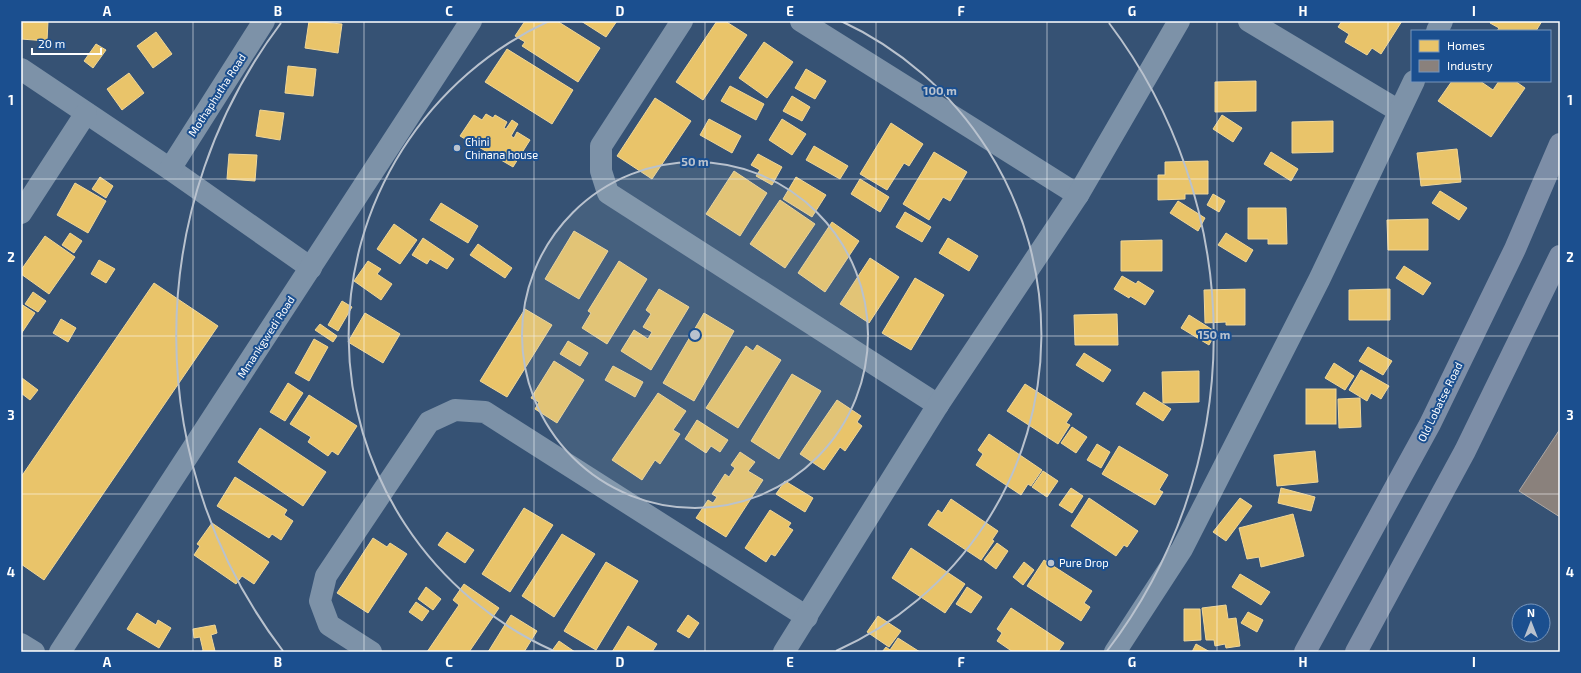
<svg xmlns="http://www.w3.org/2000/svg" width="1581" height="673" viewBox="0 0 1581 673" font-family="'Exo 2',sans-serif">
<rect width="100%" height="100%" fill="#365274"/>
<g fill="#e9c46a" stroke="#f0d697">
<path d="M21,21H48L47,41L21,39Z"/>
<path d="M309,21L342,24L338,53L305,48Z"/>
<path d="M525,21H557L600,48L578,82L522,46L525,42L515,36Z"/>
<path d="M581,21H617L606,37Z"/>
<path d="M717,21H725L747,35L703,100L676,82Z"/>
<path d="M1342,21H1402L1381,54L1372,48L1367,55L1345,42L1349,34L1338,27Z"/>
<path d="M1491,21H1542L1536,31H1497L1499,28L1490,23Z"/>
<path d="M156,32L172,54L153,68L137,46Z"/>
<path d="M764,42L793,62L767,98L739,78Z"/>
<path d="M96,44L106,50L93,68L84,61Z"/>
<path d="M507,49L573,90L552,124L485,82Z"/>
<path d="M288,66L316,69L313,96L285,93Z"/>
<path d="M806,69L826,81L815,99L795,88Z"/>
<path d="M129,73L144,93L122,110L107,89Z"/>
<path d="M1256,81V111L1215,112V82Z"/>
<path d="M1452,81H1480L1493,90L1499,81H1515L1525,88L1491,137L1438,101Z"/>
<path d="M730,86L764,104L756,120L721,101Z"/>
<path d="M792,96L810,107L802,121L783,111Z"/>
<path d="M655,98L691,121L652,179L617,156Z"/>
<path d="M260,110L284,113L280,140L256,136Z"/>
<path d="M486,114L493,118L495,115L507,122L504,128L506,129L512,120L518,124L511,136L514,138L517,132L530,140L513,167L460,136L474,115L482,120Z"/>
<path d="M1222,115L1242,128L1233,142L1213,129Z"/>
<path d="M709,119L741,136L732,153L700,135Z"/>
<path d="M782,119L806,134L792,155L769,140Z"/>
<path d="M1333,121V152L1292,153V122Z"/>
<path d="M891,123L923,144L909,166L904,163L887,190L860,174Z"/>
<path d="M814,146L848,166L840,179L806,160Z"/>
<path d="M1457,149L1461,182L1421,186L1417,153Z"/>
<path d="M934,152L967,172L950,201L943,197L929,220L903,204Z"/>
<path d="M1271,152L1298,169L1291,181L1264,164Z"/>
<path d="M229,154L257,155L255,181L227,179Z"/>
<path d="M758,154L782,167L772,185L756,176L760,170L751,165Z"/>
<path d="M1208,161V194H1185V199L1158,200V175H1165V162Z"/>
<path d="M734,171L767,193L740,236L706,214Z"/>
<path d="M100,177L113,186L106,198L92,189Z"/>
<path d="M796,177L826,195L812,217L783,199Z"/>
<path d="M860,179L889,197L880,212L851,194Z"/>
<path d="M75,183L106,201L88,233L57,215Z"/>
<path d="M1440,191L1467,208L1459,220L1432,203Z"/>
<path d="M1213,194L1225,201L1219,212L1207,205Z"/>
<path d="M780,200L815,224L785,268L750,244Z"/>
<path d="M1178,201L1205,218L1198,231L1170,213Z"/>
<path d="M441,203L478,226L468,243L430,220Z"/>
<path d="M1248,208H1286L1287,244H1268V239H1248Z"/>
<path d="M905,212L931,227L922,242L896,227Z"/>
<path d="M1428,219V250H1388L1387,220Z"/>
<path d="M832,222L859,241L825,292L798,273Z"/>
<path d="M394,224L417,240L400,264L377,249Z"/>
<path d="M574,231L608,251L579,299L545,279Z"/>
<path d="M70,233L82,241L74,253L62,245Z"/>
<path d="M1226,233L1253,250L1246,262L1218,245Z"/>
<path d="M45,236L75,257L49,294L21,274V270Z"/>
<path d="M423,238L454,259L447,269L430,259L427,264L412,255Z"/>
<path d="M948,238L978,256L969,271L939,253Z"/>
<path d="M1162,240V271H1121V241Z"/>
<path d="M478,244L512,268L505,278L470,255Z"/>
<path d="M870,258L899,277L869,323L840,304Z"/>
<path d="M99,260L115,269L106,283L91,274Z"/>
<path d="M368,261L381,269L377,274L392,284L381,300L354,281Z"/>
<path d="M619,261L647,279L607,344L582,328L591,313L588,311Z"/>
<path d="M1404,266L1431,283L1423,295L1396,278Z"/>
<path d="M1122,276L1136,284L1138,281L1154,291L1145,305L1130,296L1129,298L1114,289Z"/>
<path d="M915,278L944,295L911,350L882,333Z"/>
<path d="M154,283L218,326L44,580L21,564V477Z"/>
<path d="M659,289L689,307L651,370L621,351L634,330L648,339L652,332L643,327L651,314L646,310Z"/>
<path d="M1245,289V325H1226V322L1205,323L1204,290Z"/>
<path d="M1390,289V320H1349V290Z"/>
<path d="M33,292L46,301L38,312L25,304Z"/>
<path d="M342,301L352,307L338,331L328,325Z"/>
<path d="M21,304L35,313L21,334Z"/>
<path d="M525,309L552,325L507,397L480,381Z"/>
<path d="M365,313L400,334L383,363L348,342Z"/>
<path d="M704,313L734,331L694,401L663,383Z"/>
<path d="M1117,314L1118,345H1075L1074,315Z"/>
<path d="M1189,315L1216,332L1209,345L1181,328Z"/>
<path d="M61,319L76,328L68,342L53,333Z"/>
<path d="M320,324L337,336L333,342L315,330Z"/>
<path d="M314,339L328,347L309,381L295,373Z"/>
<path d="M568,341L588,353L580,366L560,354Z"/>
<path d="M757,345L781,360L738,428L706,408L746,346L753,351Z"/>
<path d="M1368,347L1392,361L1383,375L1359,361Z"/>
<path d="M1084,353L1111,370L1103,382L1076,365Z"/>
<path d="M554,361L584,380L557,423L535,409L539,402L531,398Z"/>
<path d="M1334,363L1354,376L1345,390L1325,378Z"/>
<path d="M613,366L643,382L635,397L605,380Z"/>
<path d="M1361,370L1389,386L1381,399L1371,393L1367,401L1349,390Z"/>
<path d="M1199,371V402L1163,403L1162,372Z"/>
<path d="M792,374L821,391L779,459L751,441Z"/>
<path d="M22,378L38,390L30,400L21,393Z"/>
<path d="M288,383L303,393L285,421L270,412Z"/>
<path d="M1025,384L1072,414L1066,423L1070,425L1058,444L1007,411Z"/>
<rect x="1306" y="389" width="30" height="35"/>
<path d="M1144,392L1171,409L1163,421L1136,404Z"/>
<path d="M658,393L686,411L673,430L680,434L660,464L655,460L642,480L612,460Z"/>
<path d="M309,395L357,426L338,455L332,451L328,456L308,442L311,437L290,424Z"/>
<path d="M1360,398L1361,427L1339,428L1338,399Z"/>
<path d="M837,400L861,416L857,422L862,426L845,451L840,447L824,470L800,454Z"/>
<path d="M697,420L728,440L720,452L711,446L706,453L685,439Z"/>
<path d="M1072,427L1087,437L1076,453L1061,443Z"/>
<path d="M260,428L326,472L303,506L238,462Z"/>
<path d="M989,434L1042,470L1031,486L1028,484L1021,495L976,465L983,454L978,450Z"/>
<path d="M1097,444L1110,452L1101,468L1087,460Z"/>
<path d="M1119,446L1168,475L1159,490L1163,492L1155,505L1102,474Z"/>
<path d="M1315,451L1318,482L1277,486L1274,455Z"/>
<path d="M740,452L755,462L748,471L763,480L726,537L696,518L708,500L713,503L717,497L712,494L725,474L729,477L735,468L731,465Z"/>
<path d="M1043,471L1058,481L1047,497L1032,487Z"/>
<path d="M235,477L287,510L284,515L293,521L281,540L272,534L269,538L217,506Z"/>
<path d="M785,481L813,498L805,512L776,494Z"/>
<path d="M1071,488L1083,496L1072,513L1059,505Z"/>
<path d="M1281,488L1315,497L1311,511L1278,503Z"/>
<path d="M1089,498L1138,531L1127,547L1124,545L1116,556L1071,526Z"/>
<path d="M1240,498L1252,506L1226,541L1213,532Z"/>
<path d="M951,499L998,531L992,540L994,541L981,560L928,525L938,510L942,513Z"/>
<path d="M524,508L553,525L510,592L482,574Z"/>
<path d="M770,510L791,523L788,527L793,530L775,556L771,554L766,562L745,548Z"/>
<path d="M1293,514L1304,556L1261,567L1259,557L1247,559L1239,528Z"/>
<path d="M212,523L269,562L254,584L242,576L236,584L194,555L200,546L197,544Z"/>
<path d="M447,532L474,550L465,563L438,545Z"/>
<path d="M562,534L595,554L554,617L522,596Z"/>
<path d="M373,538L387,547L390,543L407,554L368,613L337,593Z"/>
<path d="M997,543L1008,551L996,569L984,560Z"/>
<path d="M911,548L965,584L945,613L892,578Z"/>
<path d="M1044,560L1092,591L1084,603L1090,607L1081,621L1027,586Z"/>
<path d="M606,562L638,581L596,650L564,631Z"/>
<path d="M1024,562L1034,570L1023,585L1013,577Z"/>
<path d="M1240,574L1270,592L1261,605L1232,587Z"/>
<path d="M464,584L499,608L469,652H427L459,605L453,600Z"/>
<path d="M426,587L441,599L433,610L418,599Z"/>
<path d="M967,587L982,597L971,613L956,604Z"/>
<path d="M416,602L429,611L422,621L409,612Z"/>
<path d="M1226,605L1228,619L1236,618L1240,646L1226,648L1225,644L1215,646L1214,640H1206L1202,608Z"/>
<path d="M1011,608L1064,643L1058,652H1013L997,641L1002,633L997,629Z"/>
<path d="M1184,609H1200L1201,640L1184,641Z"/>
<path d="M1248,612L1263,620L1257,632L1241,623Z"/>
<path d="M137,613L156,625L158,620L171,628L159,648L127,629Z"/>
<path d="M511,615L537,631L524,652H488Z"/>
<path d="M688,615L699,623L689,638L677,631Z"/>
<path d="M878,616L901,631L889,647L867,632Z"/>
<path d="M215,625L217,633L211,635L215,651L202,652L203,650L200,637L194,638L193,629Z"/>
<path d="M628,626L657,644L652,652H612Z"/>
<path d="M898,638L920,652H882L886,647L890,650Z"/>
<path d="M559,641L575,652H551Z"/>
<path d="M1196,644L1210,652H1192Z"/>
</g>
<path fill="#8a817c" stroke="#ada7a3" d="M1560,429V517L1519,491Z"/>
<g fill="none" stroke-linecap="round" stroke-linejoin="round">
<g stroke="#7d92a8" stroke-width="22">
<path d="M682,21L601,146V171L608,193L938,405"/>
<path d="M801,21L1078,195"/>
<path d="M1249,21L1399,111"/>
<path d="M1437,31L1442,21"/>
<path d="M21,69L170,169L311,268"/>
<path d="M170,169L264,21"/>
<path d="M21,213L86,113"/>
<path d="M21,644L34,652"/>
<path d="M60,652L471,21"/>
<path d="M371,652L329,625L320,601L326,576L429,422L455,410L485,412L807,617"/>
<path d="M784,652L938,405L1078,195L1179,21"/>
<path d="M1115,652L1182,549L1319,280L1414,81"/>
</g>
<g stroke="#7d8ea7" stroke-width="22">
<path d="M1305,652L1430,424L1515,249L1560,144"/>
<path d="M1356,652L1465,451L1560,256"/>
</g>
</g>
<path fill="none" stroke="#fff" stroke-width="1" stroke-opacity="0.55" d="M193,21V652M364,21V652M534,21V652M705,21V652M876,21V652M1047,21V652M1217,21V652M1388,21V652M21,179H1560M21,336H1560M21,494H1560"/>
<circle cx="695" cy="335" r="173" fill="#b9c2ce" fill-opacity=".12"/>
<g fill="none" stroke="#b9c2ce" stroke-width="2">
<circle cx="695" cy="335" r="173"/>
<path d="M554 651A346 346 0 0 1 549 21M841 21A346 346 0 0 1 836 651"/>
<path d="M283 651A519 519 0 0 1 281 23M1109 23A519 519 0 0 1 1107 651"/>
</g>
<g fill="#b9c2ce" stroke="#1b4f8f" stroke-width="1.5">
<circle cx="457" cy="148" r="4"/>
<circle cx="1051" cy="563" r="4"/>
</g>
<g text-anchor="middle" stroke-width="4" stroke-linejoin="round" paint-order="stroke">
<g font-size="11" fill="#fff" stroke="#1b4f8f">
<text transform="translate(217 95) rotate(-57)" y="4">Mothaphutha Road</text>
<text transform="translate(266 337) rotate(-57)" y="4">Mmankgwedi Road</text>
<text transform="translate(1440 402) rotate(-64)" y="4">Old Lobatse Road</text>
</g>
<g font-size="11" fill="#fff" stroke="#1b4f8f" text-anchor="start">
<text x="465" y="146">Chini<tspan x="465" dy="13">Chinana house</tspan></text>
<text x="1059" y="567">Pure Drop</text>
</g>
</g>
<circle cx="695" cy="335" r="6" fill="#b9c2ce" stroke="#1b4f8f" stroke-width="2"/>
<g font-size="12" text-anchor="middle" font-weight="bold" fill="#b9c2ce" stroke="#1b4f8f" stroke-width="4" stroke-linejoin="round" paint-order="stroke">
<text x="940" y="95">100 m</text>
<text x="695" y="166">50 m</text>
<text x="1214" y="339">150 m</text>
</g>
<rect width="1581" height="673" fill="none" stroke="#1b4f8f" stroke-width="44"/>
<rect x="1411" y="30" width="140" height="52" fill="#1b4f8f" stroke="#7695bc"/>
<rect x="1419" y="40" width="20" height="12" fill="#e9c46a" stroke="#7695bc"/>
<text x="1447" y="50" font-size="12" fill="#ffffff">Homes</text>
<rect x="1419" y="60" width="20" height="12" fill="#8a817c" stroke="#7695bc"/>
<text x="1447" y="70" font-size="12" fill="#ffffff">Industry</text>
<g transform="translate(1531 623)"><circle r="19" fill="#1b4f8f" stroke="#7695bc"/>
<path d="M0-3L7 15L0 10L-7 15Z" fill="#b9c2ce"/>
<text y="-6" font-size="11" font-weight="bold" text-anchor="middle" fill="#ffffff">N</text>
</g>
<path d="M32 48v6h69v-6" fill="none" stroke="#ffffff" stroke-width="2"/>
<text x="38" y="48" font-size="12" fill="#ffffff" stroke="#1b4f8f" stroke-width="3" paint-order="stroke">20 m</text>
<rect x="22" y="22" width="1537" height="629" fill="none" stroke="#fff" stroke-width="1.5"/>
<g font-size="13" text-anchor="middle" font-weight="bold" fill="#fff">
<text x="107" y="16">A</text>
<text x="278" y="16">B</text>
<text x="449" y="16">C</text>
<text x="620" y="16">D</text>
<text x="790" y="16">E</text>
<text x="961" y="16">F</text>
<text x="1132" y="16">G</text>
<text x="1303" y="16">H</text>
<text x="1474" y="16">I</text>
<text x="11" y="105">1</text>
<text x="1570" y="105">1</text>
<text x="11" y="262">2</text>
<text x="1570" y="262">2</text>
<text x="11" y="420">3</text>
<text x="1570" y="420">3</text>
<text x="11" y="577">4</text>
<text x="1570" y="577">4</text>
<text x="107" y="667">A</text>
<text x="278" y="667">B</text>
<text x="449" y="667">C</text>
<text x="620" y="667">D</text>
<text x="790" y="667">E</text>
<text x="961" y="667">F</text>
<text x="1132" y="667">G</text>
<text x="1303" y="667">H</text>
<text x="1474" y="667">I</text>
</g>
</svg>
